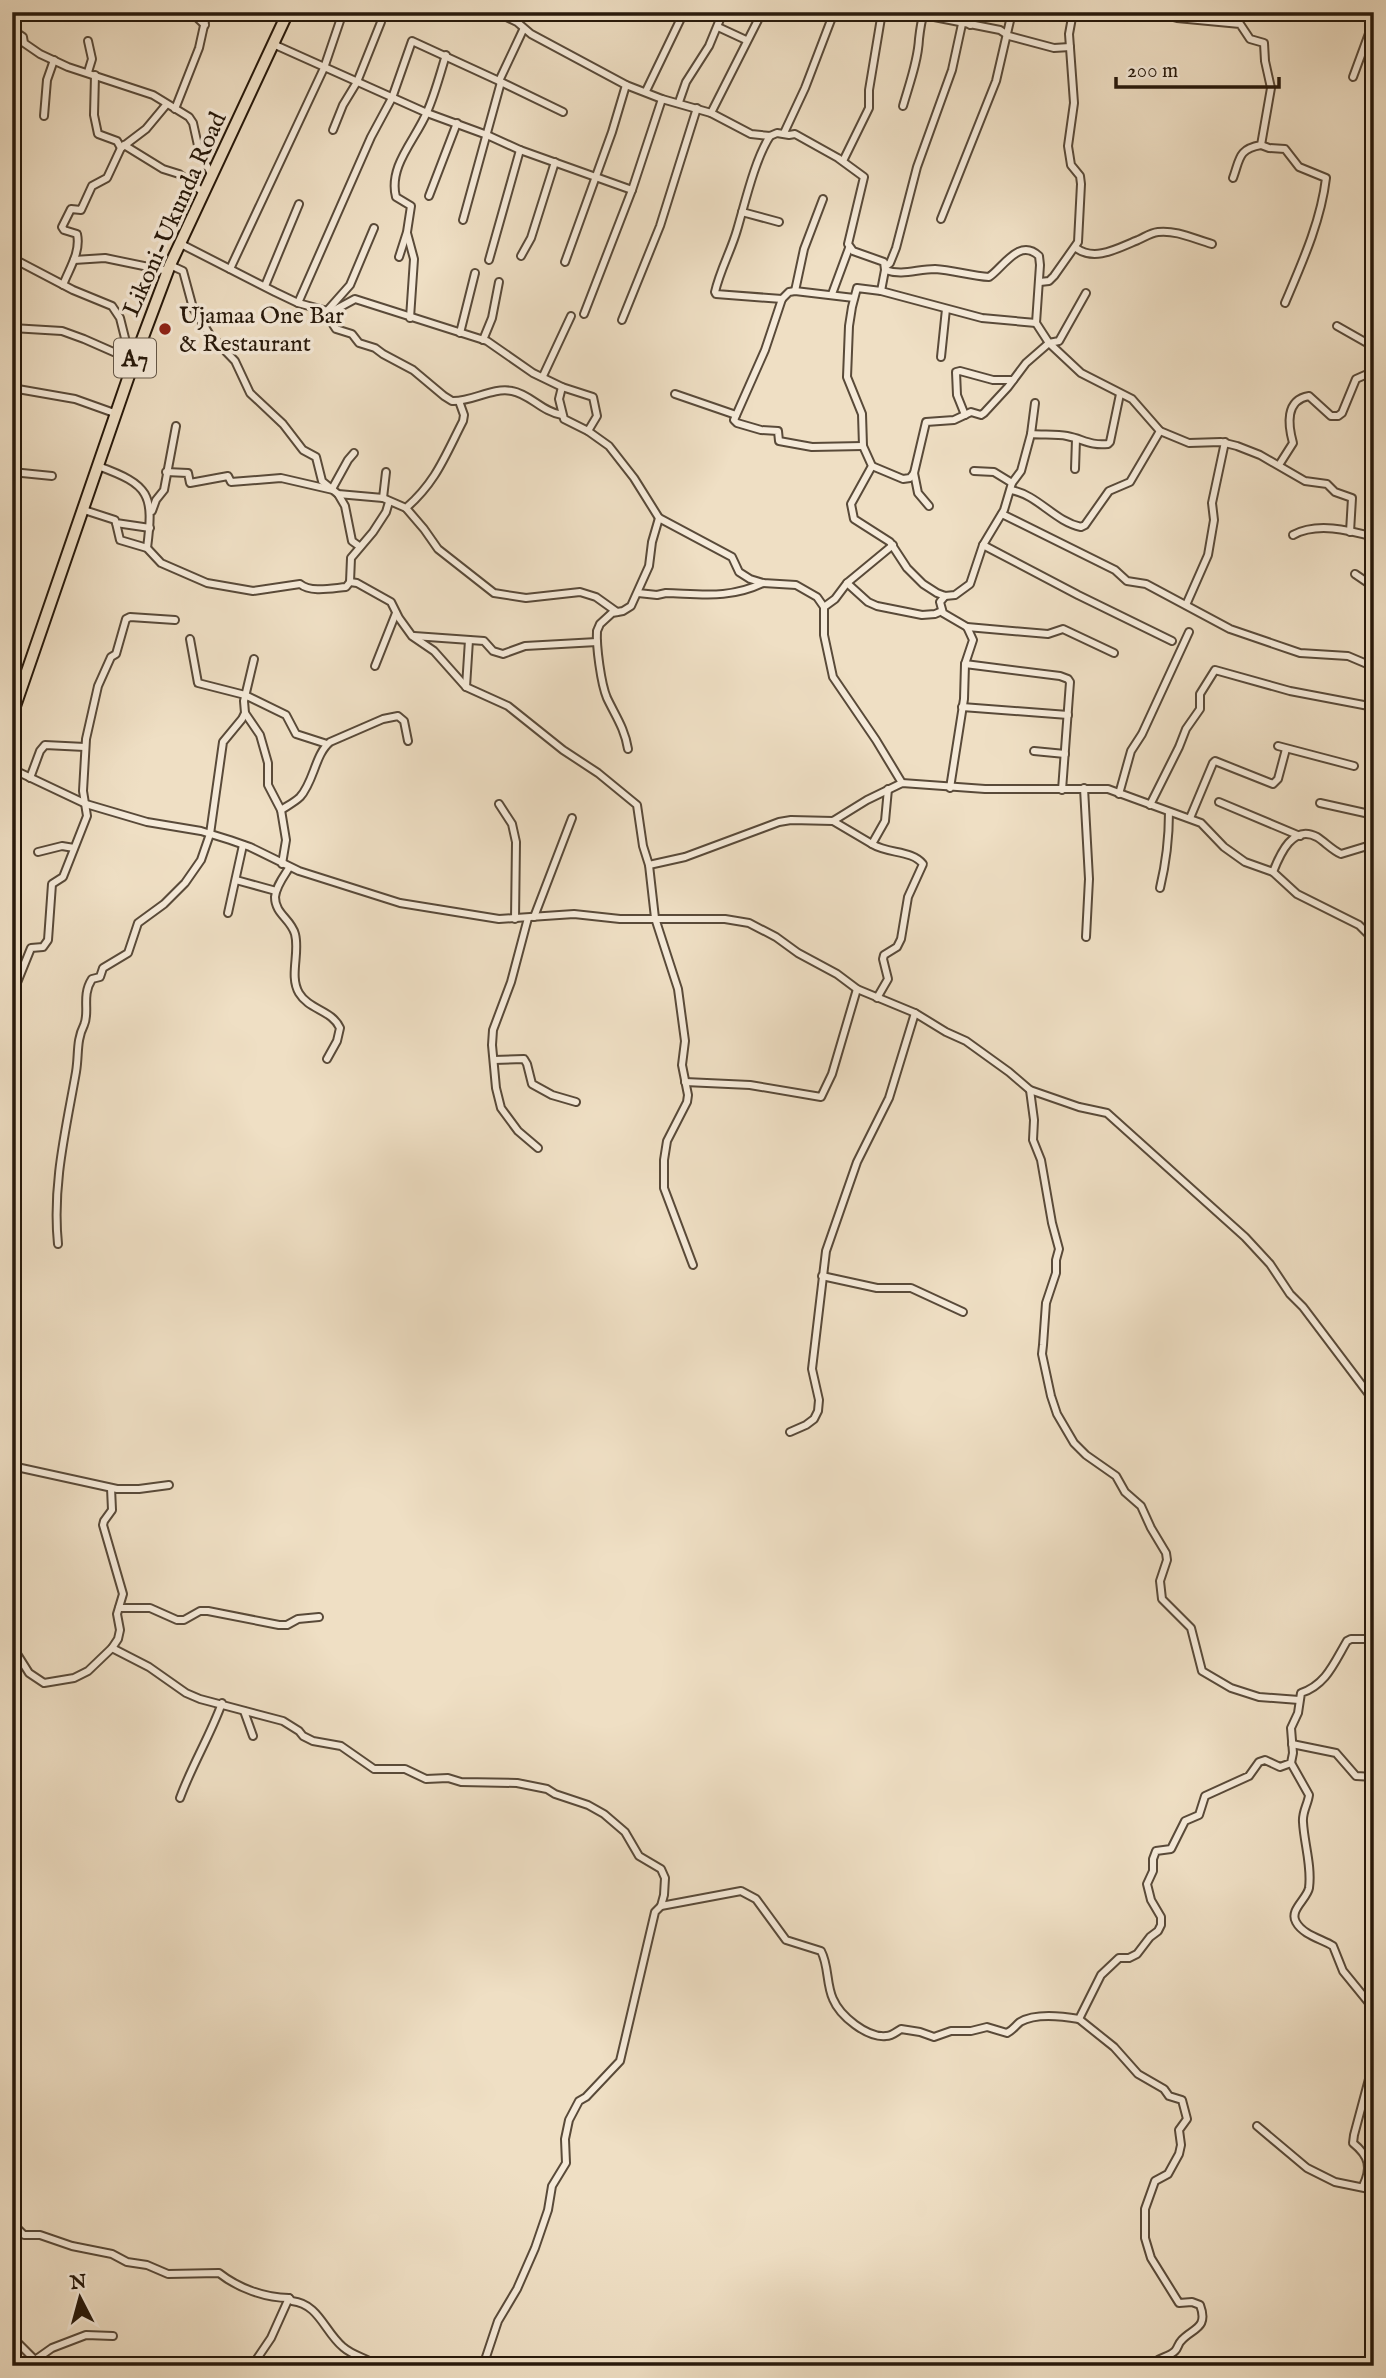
<svg xmlns="http://www.w3.org/2000/svg" width="1386" height="2378" viewBox="0 0 1386 2378" font-family="'IM FELL English',serif">
<rect width="100%" height="100%" fill="#efdfc4"/>
<filter id="stains"><feTurbulence type="fractalNoise" baseFrequency=".00286" numOctaves="4"/><feColorMatrix values="0 0 0 0 .2 0 0 0 0 .09 0 0 0 0 .02 0 0 0 .5 -.17"/></filter>
<radialGradient id="worn" r=".72"><stop offset=".6" stop-color="#630" stop-opacity="0"/><stop offset="1" stop-color="#630" stop-opacity=".3"/></radialGradient>
<g fill="none" stroke-linecap="round" stroke-linejoin="round">
<defs>
<g id="minor">
<path d="M191,12L205,25"/>
<path d="M496,12L517,22L531,34L626,85L662,99L711,113L751,134L770,136L777,133L789,135L795,134L838,158L864,177L848,244L853,251L884,262L885,270C903,276 917,269 935,269C953,270 971,276 989,277C1003,268 1019,237 1039,256L1040,265L1036,323L1049,343L1081,373L1132,399L1160,431L1189,443L1221,442L1237,446L1260,455L1305,481L1327,484L1335,492L1352,498L1350,532"/>
<path d="M909,12L1000,30L1009,36L1054,48L1070,47"/>
<path d="M1155,12L1177,18L1240,24L1250,39L1264,43L1265,61L1271,88L1261,145C1238,149 1240,159 1233,178"/>
<path d="M1372,12L1374,13"/>
<path d="M12,19L17,33L23,37L24,43L40,54L68,67L153,95L189,117L193,123L199,150L212,176"/>
<path d="M970,25L974,12"/>
<path d="M718,27L746,40"/>
<path d="M273,44L427,113L487,135L520,150L632,190"/>
<path d="M88,72L92,59L88,41"/>
<path d="M95,75L94,115L98,134L117,141L121,148"/>
<path d="M1353,77L1374,20"/>
<path d="M501,82L563,112"/>
<path d="M646,91L684,12"/>
<path d="M679,102L686,82L709,46L723,12"/>
<path d="M903,106C909,85 918,61 919,39C920,30 921,22 924,12"/>
<path d="M175,109L199,48L207,12"/>
<path d="M711,113L762,12"/>
<path d="M44,116L47,80L54,60"/>
<path d="M333,130L343,105L357,82L381,22"/>
<path d="M784,133L805,88L831,20L836,12"/>
<path d="M770,136C755,159 745,203 737,230C731,251 720,270 715,292L716,294L782,299"/>
<path d="M124,145L163,169L179,174L203,192"/>
<path d="M1261,145L1269,148L1285,149L1299,167L1326,178C1321,221 1302,263 1285,303"/>
<path d="M843,161L869,108V90L882,12"/>
<path d="M429,196L457,123"/>
<path d="M742,212L779,222"/>
<path d="M941,219L996,81L1012,12"/>
<path d="M463,220L501,82L499,81L523,30"/>
<path d="M407,233L414,259L410,318"/>
<path d="M179,243L275,292L298,303L331,312L355,299L487,341L533,373L562,387L593,397L597,416L588,431"/>
<path d="M1076,248C1095,262 1118,248 1138,240C1145,237 1150,233 1158,232C1177,230 1194,239 1212,244"/>
<path d="M521,256L531,238L555,162"/>
<path d="M399,257L407,232L411,206L396,197C388,166 416,139 427,112C435,94 440,74 446,55"/>
<path d="M12,258L73,290L112,306L120,318L127,346L137,354"/>
<path d="M74,260L105,258L168,271"/>
<path d="M489,260L520,150"/>
<path d="M565,262L612,132L626,85"/>
<path d="M170,265L183,271L193,308L210,335L235,361L250,393L283,424L303,450L316,457L322,481L333,490"/>
<path d="M886,266L890,263L896,248L917,167L952,70L962,24"/>
<path d="M230,269L324,68L343,12"/>
<path d="M885,270L881,291L857,288L852,307L849,326L847,377L862,414L863,446L872,466L851,504L854,519L890,542L907,568L923,584L937,593L945,596L955,595L970,584L983,545L1004,510L1012,483L1021,471L1031,434C1043,435 1057,434 1067,436C1083,439 1090,446 1108,444L1110,442L1120,394"/>
<path d="M1040,282L1049,281L1054,276L1078,242L1081,184L1080,176L1071,165L1068,146L1074,103L1069,34L1073,12"/>
<path d="M63,285C69,269 81,252 77,234L64,230L62,227L71,209L81,210L92,186L107,178L121,148L146,129L166,105"/>
<path d="M265,286L299,204"/>
<path d="M795,291L804,249L823,199"/>
<path d="M881,291L982,318L1036,323"/>
<path d="M832,294L849,248"/>
<path d="M854,298L795,291L789,292L782,299L765,350L734,420L737,423L761,430L778,431L779,441L812,447L863,446"/>
<path d="M298,303L371,137L392,98L412,41L499,81"/>
<path d="M327,311L350,285L374,228"/>
<path d="M330,312L332,323L336,329L352,334L359,343L375,348L383,354L413,370L444,396L452,401C472,402 492,387 512,391C530,394 542,412 562,415"/>
<path d="M584,314L632,190L662,99"/>
<path d="M622,320L660,226L697,108"/>
<path d="M1337,326L1374,347"/>
<path d="M12,328L62,331L84,339L134,361"/>
<path d="M460,333L475,273"/>
<path d="M483,340L492,318L499,282"/>
<path d="M941,357L946,309"/>
<path d="M543,376L571,316"/>
<path d="M562,387L559,399L564,419L588,431L609,446L634,478L659,518L732,557L739,572L750,579L763,583L796,585L817,597L824,607V635L833,677L876,740L902,783"/>
<path d="M12,388L75,399L117,414"/>
<path d="M675,394L736,415"/>
<path d="M965,415L957,395L956,372L960,371L993,380H1013"/>
<path d="M1031,434L1035,403"/>
<path d="M1279,465L1293,443C1288,425 1285,400 1309,396L1331,416H1338L1342,413L1356,379L1374,371"/>
<path d="M98,466C150,485 154,494 147,548"/>
<path d="M872,466L903,479L910,478L914,473"/>
<path d="M1075,469L1076,439"/>
<path d="M974,471L994,472L1012,483"/>
<path d="M12,472L52,476"/>
<path d="M166,472L188,473L190,483L228,476L231,482L281,478L333,490L338,494L383,498L386,472"/>
<path d="M332,489L348,460L354,453"/>
<path d="M1011,490C1038,495 1054,521 1081,527L1085,525L1109,491L1130,482L1160,431"/>
<path d="M338,494L345,506L352,541L359,546"/>
<path d="M383,498L406,508C436,482 445,456 463,421L464,415L459,401"/>
<path d="M929,506L918,493L914,473L926,422L954,420L971,412L981,415L984,413L1008,387L1026,363L1049,343L1059,341L1086,293"/>
<path d="M406,508L424,529L438,549L494,593L526,598L580,592L596,597L617,612"/>
<path d="M84,510L115,520L116,523L150,528"/>
<path d="M152,511L156,500L164,490L176,426"/>
<path d="M1002,514L1115,570L1127,581L1146,584L1230,629L1300,653L1348,656L1374,667"/>
<path d="M116,523L120,540L147,548L161,563L207,583L253,591L300,584C311,593 333,588 346,587L350,582L357,583L391,602L399,618L412,636L434,651L466,687L508,706L563,750L598,773L637,805L643,846L649,865L655,918L678,989L685,1041L682,1065L688,1095L687,1102L667,1141L664,1160V1188L693,1265"/>
<path d="M1293,535C1317,522 1348,530 1374,537"/>
<path d="M983,545L1078,595L1172,641"/>
<path d="M1355,574L1374,587"/>
<path d="M350,582L351,558L373,532L386,512L389,502"/>
<path d="M847,583L868,602L877,606L922,615L935,614L942,611"/>
<path d="M638,593L657,595L666,593C701,594 730,599 763,583"/>
<path d="M945,596L940,602L943,613L967,627L973,640L965,664L964,699L950,788"/>
<path d="M1186,605L1208,555L1214,520L1212,503L1225,442"/>
<path d="M824,607L835,599L847,583L893,545"/>
<path d="M967,627L1048,634L1063,629L1114,653"/>
<path d="M414,636L484,641L493,651L503,654L525,646L597,642"/>
<path d="M190,639L198,683L245,695L286,715L296,734L327,744"/>
<path d="M254,659L244,701L245,713L260,735L268,763V785L281,810L286,840L282,864"/>
<path d="M965,664L1060,676L1068,679L1070,682L1062,790"/>
<path d="M375,666L396,613"/>
<path d="M466,687L469,640"/>
<path d="M962,707L1068,715"/>
<path d="M1278,746L1354,766"/>
<path d="M628,749C625,729 615,715 607,698C601,684 596,646 597,631L600,624L612,613L623,611L631,606L649,566L652,542L659,518"/>
<path d="M1034,751L1065,754"/>
<path d="M12,769L86,804L147,822L201,831L230,840L250,847L299,871L400,903L499,919L574,914L620,919H725L749,923L776,937L798,953L837,974L857,989L915,1013L946,1032L966,1041L1009,1072L1030,1090L1079,1107L1107,1113L1245,1237L1270,1264L1290,1294L1303,1307L1374,1401"/>
<path d="M30,778L40,751L45,745L85,747"/>
<path d="M1084,788L1089,879L1086,937"/>
<path d="M1119,794L1131,751L1142,734L1189,632"/>
<path d="M1219,802L1300,836"/>
<path d="M1320,803L1374,815"/>
<path d="M499,804L512,824L516,842L515,919"/>
<path d="M1150,805L1179,747L1186,729L1200,709V694L1215,670L1290,691L1374,707"/>
<path d="M281,810C287,806 295,802 300,797C314,782 315,754 330,742L383,719L398,716L404,721L408,741"/>
<path d="M1190,818L1213,763L1215,761L1273,784L1278,779L1286,749"/>
<path d="M833,821L872,844"/>
<path d="M38,852L62,846L74,848"/>
<path d="M649,865L685,857L779,822L791,820L833,821L867,800L902,783L985,789H1108L1201,823L1224,847L1245,862L1273,872L1297,894L1359,925L1374,940"/>
<path d="M289,868C284,876 276,886 275,897C275,914 291,919 295,934C300,953 289,976 299,993C309,1010 332,1010 340,1028L337,1041L327,1059"/>
<path d="M1273,872C1280,854 1293,824 1317,837C1325,842 1332,850 1341,854L1374,844"/>
<path d="M236,880L276,891"/>
<path d="M1160,888C1166,863 1169,839 1169,812"/>
<path d="M228,913L243,845"/>
<path d="M534,917L572,818"/>
<path d="M528,918L511,982L493,1030L492,1045L496,1088L501,1108L518,1131L538,1148"/>
<path d="M877,998L888,979L883,959L884,955L897,947L901,939L908,897L923,864C912,850 888,854 872,844L885,821L888,789"/>
<path d="M12,1009L14,990L31,948L43,947L48,940L52,884L63,877L87,816L83,791L86,739L98,686L111,657L116,654L126,619L130,617L175,620"/>
<path d="M494,1060L524,1059L527,1064L532,1084L552,1095L576,1102"/>
<path d="M685,1082L750,1085L821,1097L832,1074L857,989"/>
<path d="M1030,1090L1034,1120L1033,1140L1041,1160L1052,1223L1059,1249L1056,1260V1273L1046,1303L1043,1345L1042,1354L1051,1396L1057,1414L1074,1443L1086,1455L1116,1476L1125,1492L1141,1506L1151,1528L1166,1553L1167,1560L1160,1581L1162,1599L1191,1628L1202,1671L1231,1688L1259,1697L1299,1700"/>
<path d="M58,1244C52,1185 66,1129 76,1072C79,1054 76,1041 84,1025C90,1012 81,996 92,979L100,977L103,968L128,953L138,923L164,904L185,883L201,860L210,834L223,742L242,719L245,713"/>
<path d="M822,1276L877,1288H911L963,1312"/>
<path d="M790,1432L806,1425L814,1419L818,1411L819,1400L812,1369L826,1251L857,1162L889,1098L915,1013"/>
<path d="M12,1466L117,1489H139L169,1485"/>
<path d="M119,1608H150L177,1620H184L200,1611H208L279,1625H287L298,1619L319,1617"/>
<path d="M12,1646L29,1673L44,1683L74,1678L88,1671L112,1648L118,1639L120,1630L117,1614L123,1594L103,1525L104,1521L112,1510L111,1488"/>
<path d="M112,1648L149,1667L186,1693L200,1699L283,1721L299,1731L303,1736L313,1741L341,1746L374,1769H405L426,1779L448,1778L461,1782L517,1783L547,1789L555,1794L588,1805L604,1814L625,1832L639,1856L661,1869L665,1878L664,1895L661,1906"/>
<path d="M244,1711L253,1736"/>
<path d="M1292,1744L1336,1753L1356,1776L1374,1777"/>
<path d="M1291,1763L1309,1795C1308,1804 1302,1812 1303,1822C1304,1843 1312,1866 1309,1888C1307,1899 1289,1910 1296,1922C1303,1935 1322,1939 1333,1946L1343,1971L1374,2009"/>
<path d="M180,1798C192,1765 210,1736 222,1703"/>
<path d="M1079,2019L1114,2047L1138,2074L1164,2089L1169,2096L1182,2100L1187,2119L1179,2130L1181,2145L1179,2154L1168,2174L1155,2181L1145,2209V2238L1151,2258L1179,2303L1192,2302L1200,2305C1209,2329 1192,2328 1181,2341C1178,2344 1178,2348 1175,2351C1168,2358 1157,2357 1151,2366"/>
<path d="M1257,2126L1307,2168L1335,2182L1374,2190"/>
<path d="M1363,2186C1372,2167 1369,2156 1353,2143L1354,2135L1369,2079L1374,2073"/>
<path d="M12,2223L24,2235H40L72,2246L112,2254L127,2262L147,2265L168,2274L219,2273C238,2288 265,2298 289,2298L292,2301C319,2304 324,2331 343,2347C353,2356 367,2358 378,2366"/>
<path d="M12,2337L35,2360"/>
<path d="M36,2366L35,2360L52,2348L86,2335L113,2336"/>
<path d="M252,2366L271,2338L289,2298"/>
<path d="M483,2366L498,2321L517,2289L535,2248L548,2210L552,2186L566,2163L565,2139L569,2120L579,2101L586,2097L620,2061L655,1912L661,1906L741,1891L756,1899L786,1940L821,1951C829,1966 826,1984 833,1999C840,2016 867,2038 886,2036C892,2036 896,2032 901,2029L920,2032L934,2037L951,2031H971L987,2027L1007,2033C1013,2030 1015,2026 1020,2022C1035,2013 1062,2016 1079,2019L1101,1975L1119,1958H1129L1137,1954L1150,1937L1158,1931L1161,1925V1917L1151,1900L1147,1884L1153,1871V1859L1156,1851L1171,1849L1185,1821L1199,1815L1205,1796L1249,1776L1259,1762L1265,1760L1280,1767L1291,1763L1293,1753L1291,1728L1298,1713L1301,1693C1326,1685 1334,1663 1347,1641L1351,1639H1367L1371,1634L1374,1622"/>
<path d="M767,2366L779,2363L786,2366"/>
</g>
<path id="trunk" d="M12,715L134,361L170,265L288,12"/>
</defs>
<use href="#minor" stroke="#594a39" stroke-width="10"/>
<use href="#trunk" stroke="#27190b" stroke-width="14"/>
<use href="#minor" stroke="#f5ead9" stroke-width="6"/>
<use href="#trunk" stroke="#efdfc4" stroke-width="10"/>
</g>
<circle fill="#8f2418" stroke="#f5ead9" stroke-width="2.5" cx="165" cy="329" r="7"/>
<g text-anchor="middle" stroke-width="7" stroke-linejoin="round" paint-order="stroke">
<rect fill="#f5ead9" stroke="#655849" stroke-width="2" x="114" y="338.5" width="42" height="39" rx="5"/>
<g font-size="23" font-weight="bold" fill="#27190b">
<text x="135" y="366">A7</text>
</g>
<g font-size="24" fill="#27190b" stroke="#f5ead9">
<text transform="translate(174 214) rotate(-66)" y="8">Likoni-Ukunda Road</text>
</g>
<g font-size="24" fill="#27190b" stroke="#f5ead9" text-anchor="start">
<text x="179" y="323">Ujamaa One Bar<tspan x="179" dy="28">&amp; Restaurant</tspan></text>
</g>
</g>
<rect width="1386" height="2378" fill="none" stroke="#efdfc4" stroke-width="42"/>
<rect x="14" y="14" width="1358" height="2350" fill="none" stroke="#27190b" stroke-width="3.5"/>
<rect x="21" y="21" width="1344" height="2336" fill="none" stroke="#27190b" stroke-width="2"/>
<g transform="translate(80 2298) rotate(354)" stroke="#f5ead9" stroke-width="5" paint-order="stroke">
<path d="M0-5L12 26L0 18L-12 26Z" fill="#27190b"/>
<text y="-10" font-size="19" font-weight="bold" text-anchor="middle" fill="#27190b">N</text>
</g>
<path d="M1116 77v10h163v-10" fill="none" stroke="#27190b" stroke-width="3.5"/>
<text x="1127" y="77" font-size="21" fill="#27190b" stroke="#f5ead9" stroke-width="5" paint-order="stroke">200 m</text>
<rect width="100%" height="100%" filter="url(#stains)"/>
<rect width="100%" height="100%" fill="url(#worn)"/>
</svg>
